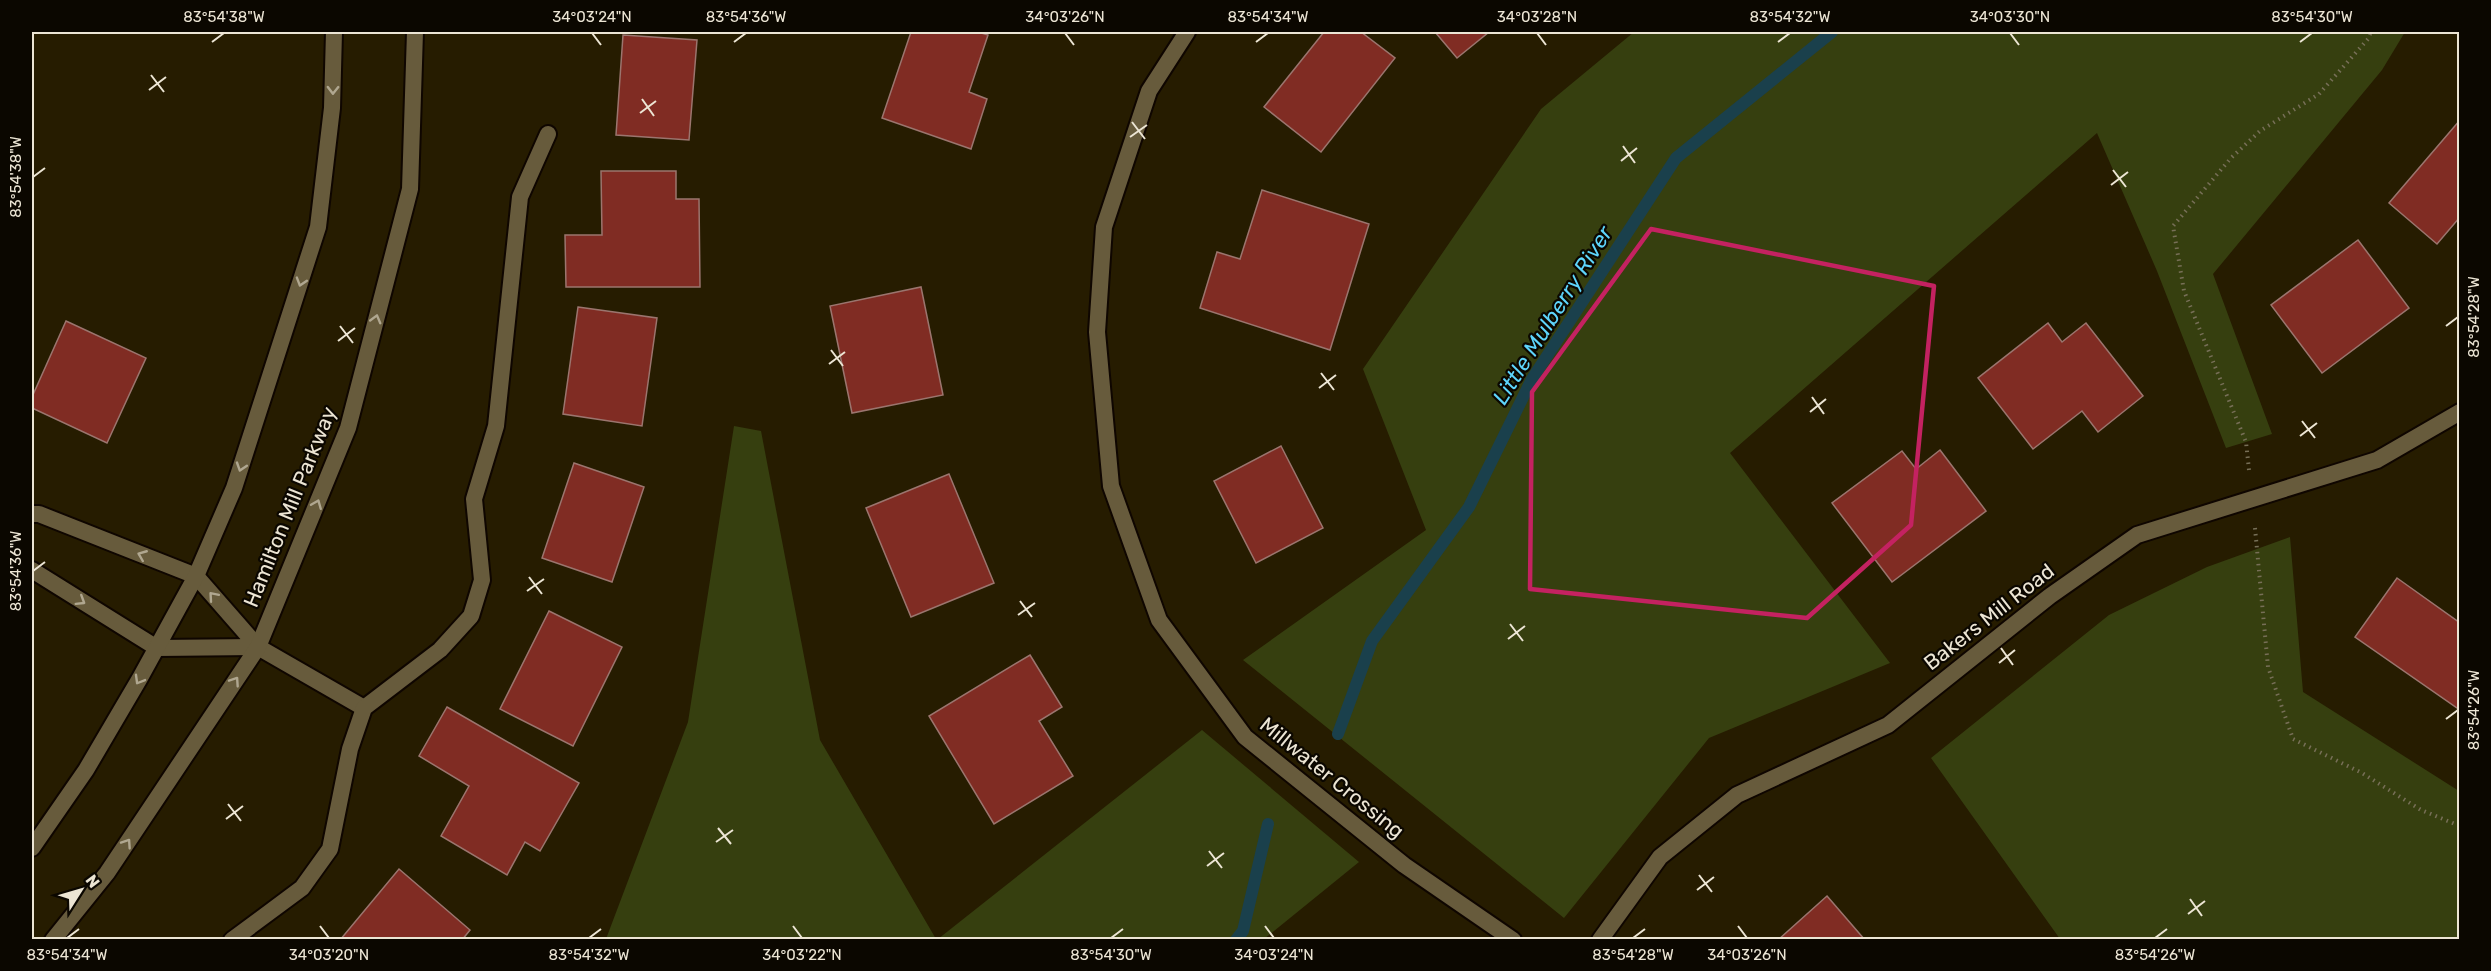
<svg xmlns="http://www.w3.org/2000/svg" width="2491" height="971" viewBox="0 0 2491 971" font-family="Rubik,sans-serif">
<rect width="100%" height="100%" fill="#261c00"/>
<g fill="#363f0f">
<path d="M1634,32H2405L2382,70L2213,274L2272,434L2226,448L2157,271L2097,133L1730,453L1890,663L1709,738L1564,918L1243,660L1426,530L1363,369L1541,109Z"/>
<path d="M734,426L761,431L820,740L936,939H606L688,722Z"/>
<path d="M2290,537L2303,692L2459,791V939H2060L1931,758L2109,615L2207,567Z"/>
<path d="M1202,730L1359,862L1264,939H938Z"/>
</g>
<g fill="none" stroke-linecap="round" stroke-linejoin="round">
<g stroke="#1a404c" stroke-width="12">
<path d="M1338,734L1372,641L1469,507L1532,379L1676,158L1832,32"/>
<path d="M1236,940L1243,931L1268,824"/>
</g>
</g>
<g fill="#802c23" stroke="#9b756e" stroke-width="1.5">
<path d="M911,32H978L988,35L969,92L987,99L971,149L882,118Z"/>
<path d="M1324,32H1361L1395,58L1321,152L1264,107Z"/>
<path d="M1435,32H1489L1457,58Z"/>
<path d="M623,35L697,40L689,140L616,135Z"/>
<path d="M2460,120V217L2437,244L2389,203Z"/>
<path d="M601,171H676V199H699L700,287H566L565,235H602Z"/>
<path d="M1262,190L1369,224L1330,350L1200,308L1217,252L1240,259Z"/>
<path d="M2358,240L2409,308L2322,373L2271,305Z"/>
<path d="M921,287L943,395L852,413L830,306Z"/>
<path d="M578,307L657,318L642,426L563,414Z"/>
<path d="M66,321L146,358L107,443L32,408V397Z"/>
<path d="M2048,323L2062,342L2086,323L2143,396L2098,432L2082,411L2033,449L1978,378Z"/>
<path d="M1281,446L1323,528L1256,563L1214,481Z"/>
<path d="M1940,450L1986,511L1892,582L1832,503L1902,451L1916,469Z"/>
<path d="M574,463L644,487L612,582L542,558Z"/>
<path d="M949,474L994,583L911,617L866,508Z"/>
<path d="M2397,578L2460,623V710L2355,637Z"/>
<path d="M549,611L622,647L573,746L500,709Z"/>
<path d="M1030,655L1062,707L1039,721L1073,776L994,824L929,716Z"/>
<path d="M447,707L579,783L540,851L525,842L507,875L441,836L469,786L419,756Z"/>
<path d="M399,869L470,930L462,940H340Z"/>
<path d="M1827,896L1865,940H1778Z"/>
</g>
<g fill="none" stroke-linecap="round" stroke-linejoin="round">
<defs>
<g id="minor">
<path d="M1187,32L1149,91L1104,227L1097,332L1111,486L1159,620L1245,737L1404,865L1513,940"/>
<path d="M32,514H39L196,576L258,647L157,648L32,570"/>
<path d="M258,647L364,708"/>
<path d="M232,940L302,888L330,849L350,749L364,708L440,650L471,616L482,580L474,499L496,426L520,197L548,134"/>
<path d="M1600,940L1660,857L1737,795L1888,725L2050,596L2137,535L2377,460L2460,412"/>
</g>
<g id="tertiary">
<path d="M32,848L86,770L140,678L196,576L234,488L318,227L332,108L334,32"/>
<path d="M53,940L107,873L258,647L348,428L410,189L415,32"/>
</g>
</defs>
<use href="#minor" stroke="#0f0600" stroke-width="20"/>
<use href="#tertiary" stroke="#0f0600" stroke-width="20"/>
<g stroke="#776f57" stroke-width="4" stroke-dasharray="1.5 4.5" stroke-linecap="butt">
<path d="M2249,470L2246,442L2184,291L2173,226L2231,158L2260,131L2319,94L2368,39L2371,32"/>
<path d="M2255,528L2268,667L2293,739L2362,773L2421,810L2460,826"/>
</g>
<use href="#minor" stroke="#675b3c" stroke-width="16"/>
<use href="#tertiary" stroke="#675b3c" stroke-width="16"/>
</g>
<defs><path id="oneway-chevron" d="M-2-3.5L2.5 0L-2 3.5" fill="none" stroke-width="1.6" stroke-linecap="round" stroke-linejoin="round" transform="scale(1.5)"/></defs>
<g stroke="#b0a790">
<use href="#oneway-chevron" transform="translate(333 90) rotate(91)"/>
<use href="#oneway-chevron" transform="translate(301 282) rotate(107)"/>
<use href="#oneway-chevron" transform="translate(376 319) rotate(-75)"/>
<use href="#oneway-chevron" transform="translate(241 467) rotate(108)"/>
<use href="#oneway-chevron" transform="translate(317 504) rotate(-68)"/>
<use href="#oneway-chevron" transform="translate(142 555) rotate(-158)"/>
<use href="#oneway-chevron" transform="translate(213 596) rotate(-131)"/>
<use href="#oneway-chevron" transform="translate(81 601) rotate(32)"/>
<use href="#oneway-chevron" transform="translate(139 680) rotate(120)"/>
<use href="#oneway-chevron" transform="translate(235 681) rotate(-56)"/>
<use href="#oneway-chevron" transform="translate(127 843) rotate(-56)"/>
</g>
<path fill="none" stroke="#c42261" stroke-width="4.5" stroke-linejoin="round" d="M1651,229L1934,286L1911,525L1807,618L1530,589L1532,392Z"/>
<path fill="none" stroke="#ece5d4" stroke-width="2" d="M592,33L601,45M1065,33L1074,45M1537,33L1546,45M2010,33L2019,45M212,42L224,33M734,42L746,33M1256,42L1268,33M1778,42L1790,33M2300,42L2312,33M151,75L164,92M149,90L166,77M642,99L654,116M640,113L656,101M1132,122L1145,139M1130,137L1147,125M1623,146L1635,163M1621,161L1637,148M2113,170L2126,187M33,177L45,168M2111,185L2128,172M340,326L353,343M2446,326L2458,317M338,341L355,328M831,350L843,366M829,364L845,352M1321,373L1334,390M1319,388L1336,375M1812,397L1824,414M1810,412L1826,399M2302,421L2315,438M2300,436L2317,423M33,571L45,562M529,577L542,594M527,591L544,579M1020,601L1032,617M1018,615L1035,603M1510,624L1523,641M1508,639L1525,626M2001,648L2013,665M1999,663L2015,650M2446,719L2458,710M228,804L241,821M226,819L243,806M718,828L731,844M716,842L733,830M1209,851L1222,868M1207,866L1224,853M1699,875L1712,892M1697,890L1714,877M2190,899L2202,916M2188,914L2205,901M320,926L329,938M793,926L802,938M1265,926L1274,938M1738,926L1747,938M67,938L79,929M589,938L601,929M1111,938L1123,929M1633,938L1645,929M2155,938L2167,929"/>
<g text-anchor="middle" stroke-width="4.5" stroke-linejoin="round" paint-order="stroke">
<g font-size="21" fill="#ece5d4" stroke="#0b0700">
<text transform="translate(290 507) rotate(-68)" y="7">Hamilton Mill Parkway</text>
<text transform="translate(1989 617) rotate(-38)" y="7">Bakers Mill Road</text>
<text transform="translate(1332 778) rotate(39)" y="7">Millwater Crossing</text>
</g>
<g font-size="22" font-style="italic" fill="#5ed5fb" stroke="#0b0700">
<text transform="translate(1552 315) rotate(-58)" y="8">Little Mulberry River</text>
</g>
</g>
<rect width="2491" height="971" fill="none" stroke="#0b0700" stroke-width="66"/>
<g transform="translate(81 890) rotate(53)" stroke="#0b0700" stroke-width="4.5" paint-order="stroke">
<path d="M0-4.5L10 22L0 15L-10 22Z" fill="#ece5d4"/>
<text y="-9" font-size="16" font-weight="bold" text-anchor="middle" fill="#ece5d4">N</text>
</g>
<rect x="33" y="33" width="2425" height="905" fill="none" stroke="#ece5d4" stroke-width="2"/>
<g font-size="15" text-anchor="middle" fill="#ece5d4">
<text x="224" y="22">83°54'38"W</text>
<text x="592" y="22">34°03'24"N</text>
<text x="746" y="22">83°54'36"W</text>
<text x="1065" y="22">34°03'26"N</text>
<text x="1268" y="22">83°54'34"W</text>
<text x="1537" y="22">34°03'28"N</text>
<text x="1790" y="22">83°54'32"W</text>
<text x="2010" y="22">34°03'30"N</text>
<text x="2312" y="22">83°54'30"W</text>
<text transform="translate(16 177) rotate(-90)" y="5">83°54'38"W</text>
<text transform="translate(2474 317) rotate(-90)" y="5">83°54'28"W</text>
<text transform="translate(16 571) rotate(-90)" y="5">83°54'36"W</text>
<text transform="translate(2474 710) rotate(-90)" y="5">83°54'26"W</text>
<text x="67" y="960">83°54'34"W</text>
<text x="329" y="960">34°03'20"N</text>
<text x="589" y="960">83°54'32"W</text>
<text x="802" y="960">34°03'22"N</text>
<text x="1111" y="960">83°54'30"W</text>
<text x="1274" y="960">34°03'24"N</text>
<text x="1633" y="960">83°54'28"W</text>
<text x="1747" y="960">34°03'26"N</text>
<text x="2155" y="960">83°54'26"W</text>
</g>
</svg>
